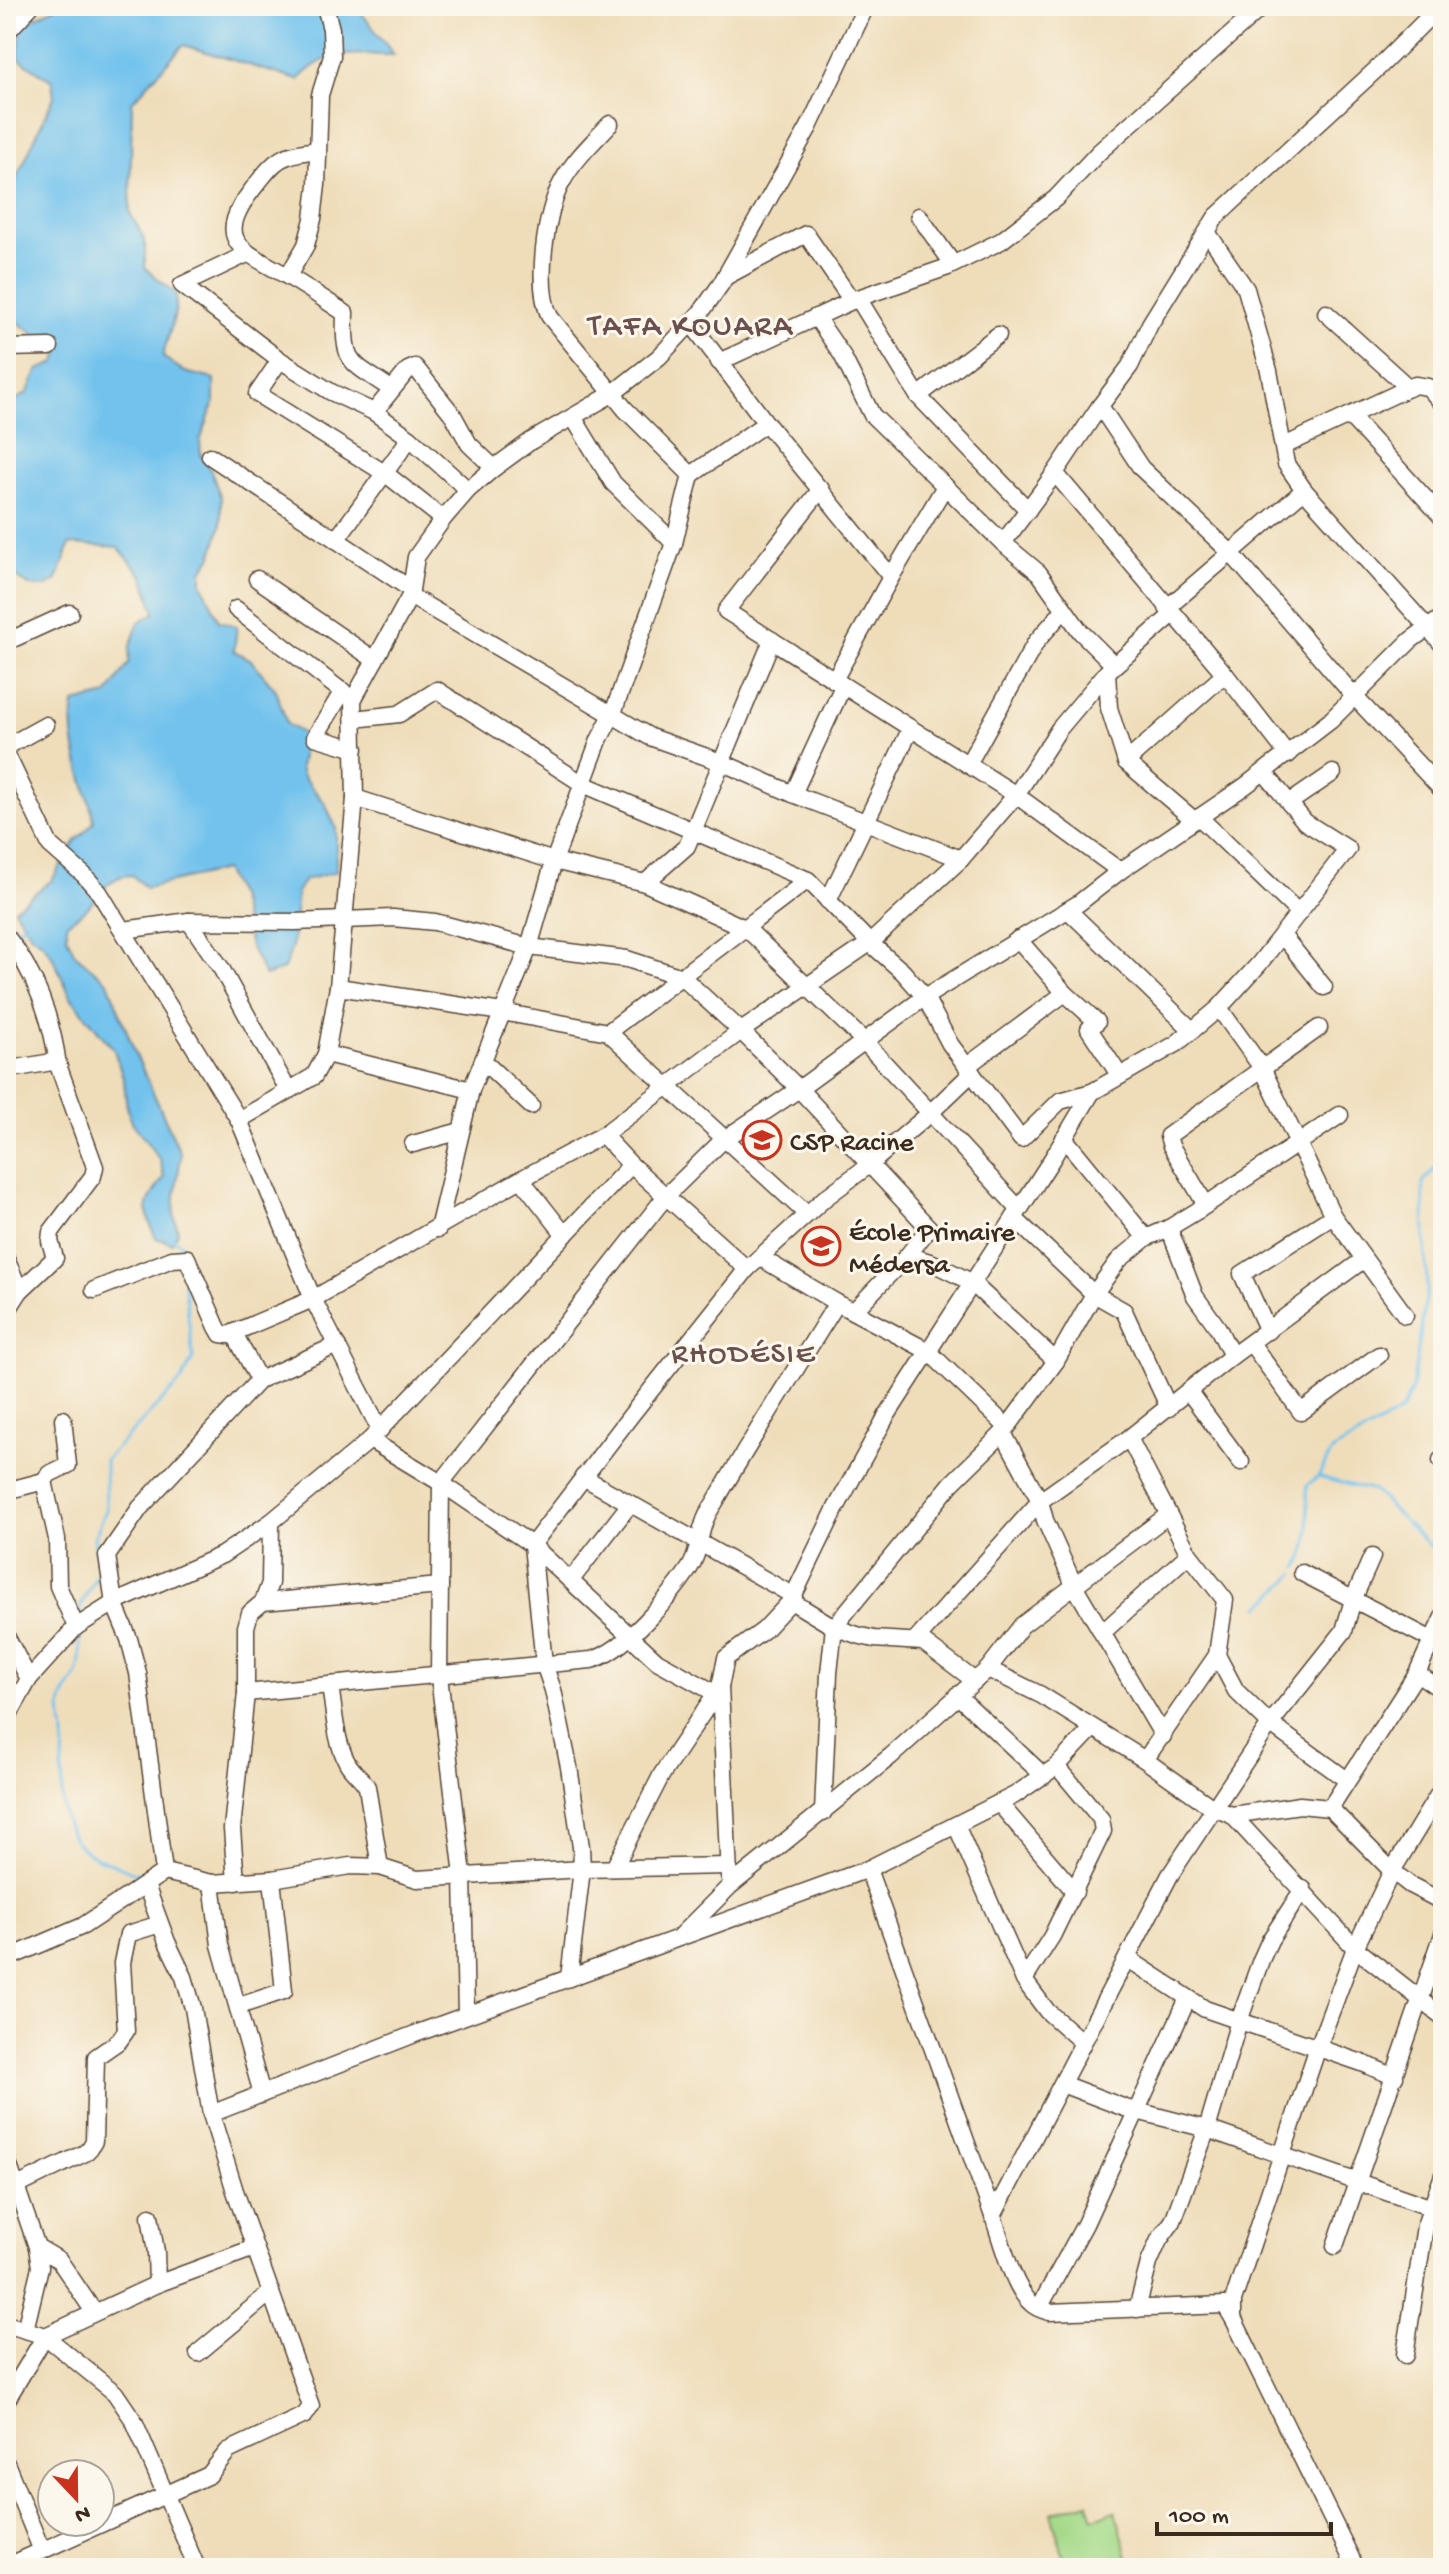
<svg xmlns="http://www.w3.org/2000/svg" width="1449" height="2574" viewBox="0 0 1449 2574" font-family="'Gochi Hand',sans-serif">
<rect width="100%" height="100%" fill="#fbf7ec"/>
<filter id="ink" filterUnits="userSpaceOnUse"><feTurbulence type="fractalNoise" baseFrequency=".0125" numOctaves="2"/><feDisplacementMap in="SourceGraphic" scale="16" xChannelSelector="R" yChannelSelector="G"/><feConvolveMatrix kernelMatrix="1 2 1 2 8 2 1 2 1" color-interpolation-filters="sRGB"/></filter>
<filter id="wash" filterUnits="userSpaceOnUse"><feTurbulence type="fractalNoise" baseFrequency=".006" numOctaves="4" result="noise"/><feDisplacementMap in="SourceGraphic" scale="32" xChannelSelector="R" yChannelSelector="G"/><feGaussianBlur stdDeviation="1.8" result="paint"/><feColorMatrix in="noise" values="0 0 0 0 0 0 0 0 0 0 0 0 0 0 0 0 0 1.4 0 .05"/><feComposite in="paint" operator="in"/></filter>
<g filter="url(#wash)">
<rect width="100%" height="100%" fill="#efddba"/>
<path fill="#a6da8a" stroke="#708254" stroke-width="2" d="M1088,2502L1093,2518L1116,2511L1128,2557L1106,2563L1107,2568H1067L1051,2513Z"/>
<path fill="#72c2ed" stroke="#567686" stroke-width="2" d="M58,6H356L394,55C353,55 328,47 298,80L183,45L132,102L130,213L145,240V268L176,294C178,316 167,335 163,357L185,372L214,379V403L200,441L201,456L211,471L221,498V525L212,556L202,571V583L219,621L237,626L234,651L250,659L276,690L287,724L305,735L300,768L303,777L325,803L336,828V872L304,880L297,891L292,947L284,969L265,976L250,946L239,898L224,870L146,888L132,875C109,876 103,890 89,906C83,913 75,917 67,923V937L75,954L108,982L136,1055L181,1154L175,1196L174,1214L178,1232L172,1243L156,1238C142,1207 145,1205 164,1177L160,1160L132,1122L127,1109L124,1081L114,1050L72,999L52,956L42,942L30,934L14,909L52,880L75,842L94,822C86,779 67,748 74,703L107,695L129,663L130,646L139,622L155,613L143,576L118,547L70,544L57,580L45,587L30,586L14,575L6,558V406L27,393L38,370L55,363L59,353L15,320L6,301V224L12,214V188L54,97L52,81L18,58L21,25Z"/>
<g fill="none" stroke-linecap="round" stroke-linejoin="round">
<g stroke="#72c2ed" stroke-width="3">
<path d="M6,928L26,926"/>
<path d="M172,1238L182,1245L184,1252"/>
<path d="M1318,1477L1374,1491L1443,1559"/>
<path d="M1298,1568C1314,1541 1307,1514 1307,1485L1318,1477L1332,1451L1401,1411L1412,1389L1427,1291L1423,1182L1443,1159"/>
<path d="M1260,1607L1295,1574"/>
<path d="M79,1616L81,1605L99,1571L94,1538L106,1510L105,1460L182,1380L193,1358L182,1263"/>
<path d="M79,1632C80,1647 82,1660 77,1674C73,1683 65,1691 62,1701C59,1712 64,1726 64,1738C63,1786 49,1845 109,1862C123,1866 134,1877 149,1873"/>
</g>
</g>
</g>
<g filter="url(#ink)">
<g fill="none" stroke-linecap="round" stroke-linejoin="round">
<defs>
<g id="minor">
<path d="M6,9L19,19"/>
<path d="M6,33L31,6"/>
<path d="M610,124C593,142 574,160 562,182C545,212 535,286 550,317L625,409L691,475"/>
<path d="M317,150C277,155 276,160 252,190C211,243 245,251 287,276C307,287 326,301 345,313C343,365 350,361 391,389"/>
<path d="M919,216L953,264"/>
<path d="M1207,232L1246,289L1269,371L1286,464L1304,490L1443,645"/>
<path d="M247,254L182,285L280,360L331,392L374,412L410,438L468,490"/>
<path d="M288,276L306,245L313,219L317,185L320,95L332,56L331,29L325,6"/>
<path d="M725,277L806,234L852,301"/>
<path d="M858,298L918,396L1028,510"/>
<path d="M1326,313L1409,388"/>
<path d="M816,317L842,355L872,415L945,486"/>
<path d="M691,323L766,423L891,577"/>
<path d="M6,348L50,347"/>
<path d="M280,360L257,394L386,474L443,519"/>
<path d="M719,362L858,298L948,267L1001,241L1056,198L1099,152L1263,6"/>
<path d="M918,396L998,335"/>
<path d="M1100,406L1141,468L1231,553L1354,696L1443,791"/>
<path d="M374,412L408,370L415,367L453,415L469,444L494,468"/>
<path d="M1350,416L1443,518"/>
<path d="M573,417L613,483L674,543"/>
<path d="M1284,446L1415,385L1428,387L1443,404"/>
<path d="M210,456L409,588"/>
<path d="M1055,473L1225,674L1288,755"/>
<path d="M821,489L726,611L1016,795L1120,871"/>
<path d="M336,540L410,438"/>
<path d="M257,579L375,660"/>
<path d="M410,596L650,737L721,762L793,794L961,859"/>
<path d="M1167,608L1304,490"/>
<path d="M236,609L353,700"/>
<path d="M6,642L70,613"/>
<path d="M1114,665L1080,631L1039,573L1003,543L1055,473L1100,406L1130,366L1150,324L1216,217L1380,66L1440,6"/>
<path d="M1107,672L1109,708L1126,762L1194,820"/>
<path d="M834,680L891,577L945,486L1003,543"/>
<path d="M343,691L315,737L355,749"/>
<path d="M354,719L399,714L437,690L583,784L808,880"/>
<path d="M6,747L46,725"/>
<path d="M6,753L50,845L84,875L99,892L239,1120L313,1299L380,1430"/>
<path d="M1126,762L1225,674"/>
<path d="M968,764L1036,642L1064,610"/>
<path d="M793,794L843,686"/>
<path d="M355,798L554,861L645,883L747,929L863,1040L1019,1209"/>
<path d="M1289,803L1333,773"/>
<path d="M1199,817L1299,913"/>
<path d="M645,883L687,846L772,640"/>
<path d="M828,901L911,728"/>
<path d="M1068,910L1192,1030"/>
<path d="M189,921L221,968L288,1090"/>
<path d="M124,930L189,921L295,922L393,918L435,922L529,947L627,959L682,977L741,1031L799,1089L929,1228L908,1255L854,1311"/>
<path d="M1282,935L1324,987"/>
<path d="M6,936C35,971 52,1020 58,1065"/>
<path d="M1018,939L1065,993L1097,1022L1089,1029L1120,1076"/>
<path d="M338,987L502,1012L608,1032L807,1214"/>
<path d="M1219,1008L1259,964L1348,849L1305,822L1264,772"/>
<path d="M326,1054L471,1090"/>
<path d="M483,1061L531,1106"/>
<path d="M967,1066L1065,993"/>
<path d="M6,1070L52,1062L58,1065L95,1167L93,1176L51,1232L50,1241L55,1258L20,1291L6,1313"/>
<path d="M1092,1092L1060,1101L1021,1139L950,1044L925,997L903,972L870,943L961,859L1016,795L1059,729L1107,672L1172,615"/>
<path d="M239,1120L314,1076L326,1054L338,987L355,798L353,700L410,596L416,557L443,519L468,490L494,468L531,441L612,394L659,357L702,311L721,284L809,127L866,6"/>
<path d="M603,1135L631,1165L747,1269"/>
<path d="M1064,1138L1146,1238"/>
<path d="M413,1144L461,1131"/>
<path d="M521,1179L603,1135L741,1031L870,943L808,880L608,1032"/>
<path d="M1206,1205L1171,1146L1168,1136L1319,1028"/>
<path d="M1014,1218L1094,1294L1124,1311L1169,1408"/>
<path d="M1169,1228L1195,1296L1218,1328L1232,1356"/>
<path d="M438,1229L471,1090L529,947L554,861L599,740L613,713L674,543L691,475L766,423"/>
<path d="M908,1255L933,1263L971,1282L1056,1361"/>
<path d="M761,1258L837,1303L928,1351L1007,1427"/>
<path d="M6,1259L20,1291"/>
<path d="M94,1290L172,1259L187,1258L217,1327L221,1334L228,1335L313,1299L521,1179L565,1235"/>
<path d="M1268,1331L1242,1274L1333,1216"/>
<path d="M235,1335L259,1380"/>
<path d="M1251,1343L1301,1412L1379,1355"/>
<path d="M1189,1392L1241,1462"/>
<path d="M63,1419L68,1465L49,1474L44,1481L57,1539L58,1586L76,1627"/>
<path d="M1003,1433L1040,1501L1045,1520L1074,1585L1163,1736"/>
<path d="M1129,1438L1189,1554L1225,1600L1217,1655L1145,1760"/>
<path d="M370,1440L441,1483L532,1545L657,1661L715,1693"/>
<path d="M1441,1460L1443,1459"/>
<path d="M583,1477L794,1596"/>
<path d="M6,1491L44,1481"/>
<path d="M1372,1557L1353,1600L1344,1631L1270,1724L1170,1875L993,2216C1001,2239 1013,2289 1032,2304C1036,2308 1043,2310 1049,2312L1225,2305L1233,2318V2301L1318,2047L1355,1948L1392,1871L1443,1787"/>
<path d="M1302,1573L1432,1640"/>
<path d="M571,1580L630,1504"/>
<path d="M791,1601L836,1508L886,1417L1052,1159L1092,1092L1176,1044L1219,1008L1262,1068L1333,1216L1405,1315"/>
<path d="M263,1602L440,1586"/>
<path d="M1102,1633L1189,1554"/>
<path d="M6,1636L29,1679"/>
<path d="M915,1641L1040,1501L1129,1438L1232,1356L1363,1260"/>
<path d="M1217,1655L1236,1691L1270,1724L1347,1780"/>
<path d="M988,1669L1041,1695L1145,1760L1213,1808L1232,1815L1300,1805L1330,1808L1392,1871L1410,1885L1443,1902"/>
<path d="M1417,1673L1443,1691"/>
<path d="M330,1685C334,1710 335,1740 347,1762C352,1772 362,1777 367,1787L380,1867"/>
<path d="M246,1693L591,1660C623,1653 671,1596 689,1569C699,1554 698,1540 704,1523C706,1516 711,1508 715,1502C754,1434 796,1369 837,1303"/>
<path d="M957,1695L1044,1776"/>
<path d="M6,1720L29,1679L76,1627L114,1603L222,1555L271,1522L370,1440L631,1165"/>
<path d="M999,1803L1075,1892"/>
<path d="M1330,1808L1417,1673L1443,1617"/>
<path d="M823,1813L829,1673L834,1627L952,1483L1003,1433L1056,1361L1094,1294L1119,1260L1146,1238L1169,1228L1197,1211L1340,1115"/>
<path d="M1232,1815L1355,1948L1443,2017"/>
<path d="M956,1825L1024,1980L1047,2011L1082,2042"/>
<path d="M614,1868L662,1774L720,1687"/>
<path d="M868,1869L993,2216"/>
<path d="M164,1872L138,1673L129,1639L114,1603L107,1556L140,1508L259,1380L337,1345"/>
<path d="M729,1876L720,1687L726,1658L764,1630L791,1601L834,1627L857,1635L874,1639L923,1642L975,1681"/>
<path d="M236,1882L232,1829L246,1693V1627L250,1613L263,1602L270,1583L271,1522"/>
<path d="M212,1883L220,1945L262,2094"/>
<path d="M680,1936L730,1886L891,1756L988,1669L1022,1625L1168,1515"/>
<path d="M1127,1958L1205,2009L1362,2063L1395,2077"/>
<path d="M6,1959L83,1926L164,1872L212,1883L272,1879L350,1866L380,1867L417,1879L582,1869L728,1866"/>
<path d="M569,1978L582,1869L581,1847L569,1767L553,1690L544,1664L532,1545L632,1414L747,1269L825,1198L869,1165L929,1114L972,1073"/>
<path d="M1024,1980L1052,1936L1103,1831L1101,1819L1057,1766"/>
<path d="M239,2006L284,1991L272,1879"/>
<path d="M466,2015L463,1875L439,1676L441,1483L666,1196L723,1140L799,1089L925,997L1079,903L1120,871L1245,786L1330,721L1411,640L1443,617"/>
<path d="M1062,2084L1125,2108L1207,2129L1432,2208"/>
<path d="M211,2114L415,2034L868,1869L1015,1795L1057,1766L1092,1729"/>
<path d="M6,2157L37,2247L40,2267L25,2330"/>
<path d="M15,2187L85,2153L90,2148L94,2141L96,2057L119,2041L126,2031L122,1963L128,1934L160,1924"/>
<path d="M150,2216L156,2252L157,2284"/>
<path d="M1335,2246L1443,1934"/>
<path d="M37,2247L59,2260L94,2312"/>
<path d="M1039,2308L1085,2224L1188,1998"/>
<path d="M1137,2309L1149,2263L1159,2240L1173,2221L1207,2129L1239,2021L1261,1960L1270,1940L1303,1889"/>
<path d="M1233,2318L1356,2568"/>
<path d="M6,2324L45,2336L115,2393L134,2421L197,2568"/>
<path d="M198,2353L271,2292"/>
<path d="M1405,2355L1425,2226L1443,2175"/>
<path d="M6,2401L45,2336L157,2284L254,2248"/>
<path d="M6,2463L42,2551"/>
<path d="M6,2567L209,2475L228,2451L305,2415L311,2406L235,2191L211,2114L193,2008L184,1977L167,1942L146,1885"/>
</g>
</defs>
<use href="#minor" stroke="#564535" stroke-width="19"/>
<use href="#minor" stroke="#fff" stroke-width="16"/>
</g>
</g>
<defs>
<symbol id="school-ring" viewBox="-11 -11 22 22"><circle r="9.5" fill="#fbf7ec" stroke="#c8321e" stroke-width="1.5"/><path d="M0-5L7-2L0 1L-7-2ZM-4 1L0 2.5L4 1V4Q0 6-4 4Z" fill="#c8321e"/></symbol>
</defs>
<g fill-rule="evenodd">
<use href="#school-ring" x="740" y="1118" width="44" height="44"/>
<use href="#school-ring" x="799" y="1224" width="44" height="44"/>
</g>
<g text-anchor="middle" stroke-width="6" stroke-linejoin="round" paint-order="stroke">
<g font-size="28" fill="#3b2a1e" stroke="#fbf7ec" text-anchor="start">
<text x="790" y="1150">CSP Racine</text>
<text x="849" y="1240">École Primaire<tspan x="849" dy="32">Médersa</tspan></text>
</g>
<g font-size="30" letter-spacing="2" fill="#6c504f" stroke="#fbf7ec">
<text x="744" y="1362">RHODÉSIE</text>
</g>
<g font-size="32" letter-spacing="2" fill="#6c504f" stroke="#fbf7ec">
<text x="691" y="334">TAFA KOUARA</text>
</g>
</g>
<rect width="1449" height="2574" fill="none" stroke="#fbf7ec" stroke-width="32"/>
<g transform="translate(76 2498) rotate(158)"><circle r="38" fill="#fbf7ec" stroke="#aea59a" stroke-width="2"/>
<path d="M0-6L14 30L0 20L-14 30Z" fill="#c8321e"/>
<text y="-12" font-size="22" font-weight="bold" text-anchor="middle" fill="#3b2a1e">N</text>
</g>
<path d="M1157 2522v12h174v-12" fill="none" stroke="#3b2a1e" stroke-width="4"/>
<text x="1169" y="2522" font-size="24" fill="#3b2a1e" stroke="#fbf7ec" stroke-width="6" paint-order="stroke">100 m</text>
</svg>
